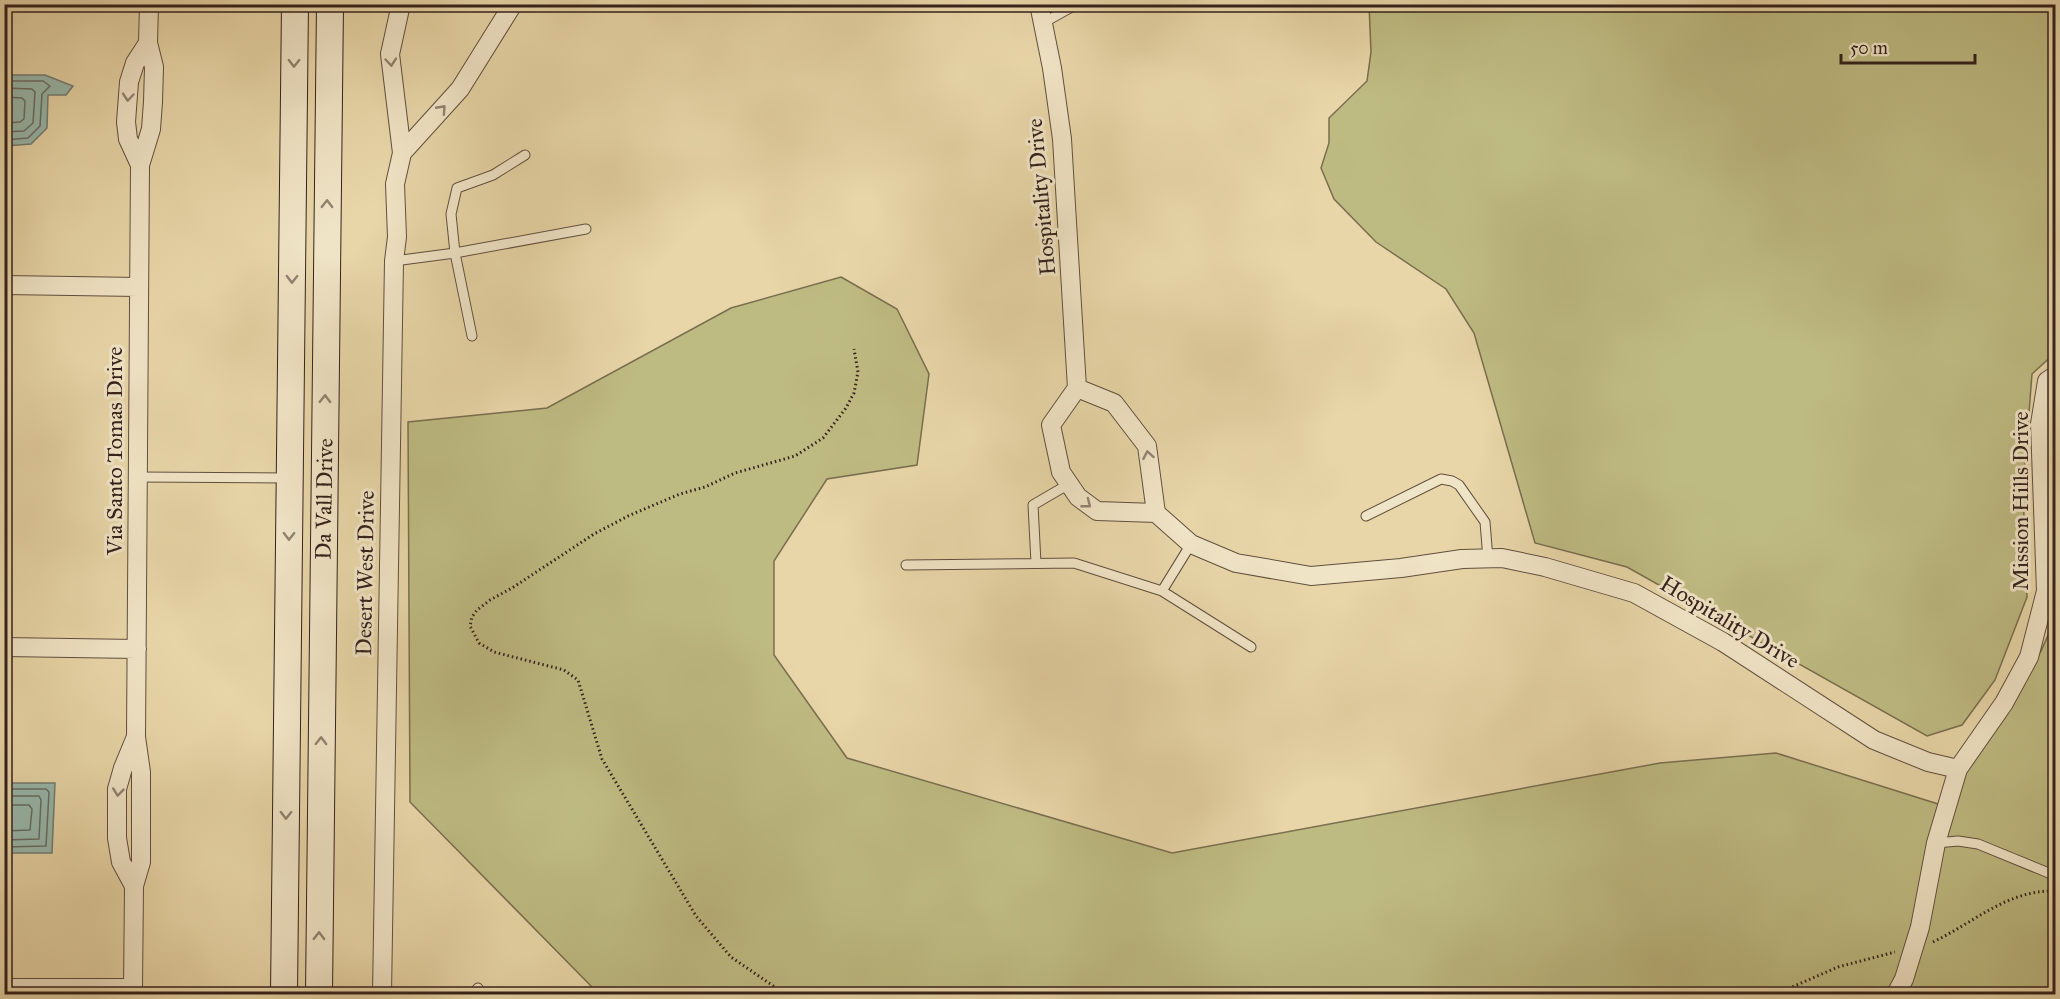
<svg xmlns="http://www.w3.org/2000/svg" width="2060" height="999" font-family="'IM FELL Great Primer',serif">
<style>
.green{fill:#bebb82;stroke:#796e4f;stroke-width:1.5}
.water{fill:#98b8ad;stroke:#707c73;stroke-width:1.5}
.lines{fill:none;stroke-linecap:round;stroke-linejoin:round}
.shore{stroke:#666d64;stroke-width:1.5}
.lane-casing{stroke:#614f3f;stroke-width:11}
.street-casing{stroke:#614f3f;stroke-width:20}
.secondary-casing{stroke:#34221c;stroke-width:28}
.path{stroke:#34221c;stroke-width:3;stroke-dasharray:1.5 3;stroke-linecap:butt}
.lane{stroke:#f0e4c6;stroke-width:9}
.street{stroke:#f0e4c6;stroke-width:18}
.secondary{stroke:#f0e4c6;stroke-width:26}
.oneway{stroke:#928371}
.labels{text-anchor:middle;dominant-baseline:central;stroke-width:6;stroke-linejoin:round;paint-order:stroke}
.street-label{font-size:22px;fill:#34221c;stroke:#f0e4c6}
</style>
<rect width="100%" height="100%" fill="#e8d6a8"/>
<filter id="stains"><feTurbulence type="fractalNoise" baseFrequency=".00333" numOctaves="4"/><feColorMatrix values="0 0 0 0 .2 0 0 0 0 .09 0 0 0 0 .02 0 0 0 .5 -.17"/></filter>
<radialGradient id="worn" r=".72"><stop offset=".6" stop-color="#630" stop-opacity="0"/><stop offset="1" stop-color="#630" stop-opacity=".3"/></radialGradient>
<!-- green -->
<path class="green" d="M1369,5h686l1,347 -24,22 -9,116 4,107 -32,83 -33,45 -35,11 -300,-169 -92,-24 -61,-210 -28,-44 -70,-47 -42,-43 -13,-31 8,-25v-25l38,-37 4,-29z
M841,277l56,32 32,65 -12,91 -90,14 -53,82v94l73,103 325,95 488,-90 116,-10 175,55c4,-13 7,-28 14,-40 27,-52 78,-98 90,-156v382h-1462l-1,-7 -182,-185 -2,-380 139,-14 184,-100z"/>
<!-- water -->
<path class="water" d="M5,75h40l28,11 -7,9h-18l-1,33 -16,16 -26,2z
M4,783h51l-3,70h-47z"/>
<g class="lines">
<!-- shore -->
<path class="shore" d="M4,81h39l7,5 -8,8 -2,32 -12,12 -24,2
M4,88l28,1 3,3 -2,31 -9,8 -20,1
M4,97l18,1 3,3 -1,18 -4,3 -16,1
M4,789h42l3,3 -3,54 -42,1
M4,796h35l2,4 -2,39 -35,1
M4,805h25l3,4 -2,21 -26,1"/>
<!-- lane casing -->
<g class="lane-casing">
<path id="lane" d="M1043,23l34,-19
M394,261l61,-8 131,-24
M472,336l-17,-83 -4,-39 6,-26 36,-13 32,-20
M138,477l149,1
M1366,516l75,-37 11,2 7,4 26,37 3,37
M1036,563l-3,-58 36,-21
M906,565l168,-2 88,28 89,56
M1162,591l29,-47
M1936,843l22,-2 20,3 78,32
M473,994l5,-6"/>
</g>
<!-- street casing -->
<g class="street-casing">
<path id="street" d="M1039,4l13,64 10,71 15,249
M402,153l58,-64 53,-85
M140,165l-12,-26 -2,-17 3,-40 6,-19 13,-20
M4,285l135,2
M1156,513l-59,-2 -19,-14 -17,-25 -10,-47 26,-37 37,15 33,43 9,67 35,31 45,19 75,13 90,-8 61,-9 40,-1 43,9 89,26 89,49 151,98 54,22 30,7
M4,647l133,2
M134,886l-13,-24 -4,-24v-49l6,-21 12,-29
M4,988h129l1,-102 7,-24v-90l-5,-35 4,-572 11,-36 2,-27 1,-35 -6,-24 1,-39
M382,994l12,-733 3,-24 -2,-53 7,-31 -12,-99 11,-50
M1896,994l8,-15 16,-52 16,-84 22,-74 46,-66 25,-46 17,-66 -6,-167 7,-43 9,-6"/>
</g>
<!-- secondary casing -->
<g class="secondary-casing">
<path id="secondary" d="M284,994l11,-990
M319,994l11,-990"/>
</g>
<!-- path -->
<path class="path" d="M1933,942c42,-20 74,-52 122,-51
M785,994l-54,-37 -35,-41 -94,-157 -24,-79 -14,-10 -70,-18 -15,-9 -9,-17 2,-9 5,-7 13,-10 22,-12 82,-54 34,-18 52,-22 25,-7 30,-14 60,-17 28,-18 23,-30 8,-15 4,-21 -4,-23
M1776,994l62,-27 57,-15"/>
<!-- lane -->
<use href="#lane" class="lane"/>
<!-- street -->
<use href="#street" class="street"/>
<!-- secondary -->
<use href="#secondary" class="secondary"/>
</g>
<!-- one-way arrows -->
<defs><path id="oneway-chevron" d="M-2-3.5L2.5 0L-2 3.5" fill="none" stroke-width="1.6" stroke-linecap="round" stroke-linejoin="round" transform="scale(1.5)"/></defs>
<g class="oneway">
<use href="#oneway-chevron" transform="translate(391 62) rotate(85)"/>
<use href="#oneway-chevron" transform="translate(294 63) rotate(91)"/>
<use href="#oneway-chevron" transform="translate(128 97) rotate(95)"/>
<use href="#oneway-chevron" transform="translate(442 109) rotate(-48)"/>
<use href="#oneway-chevron" transform="translate(327 204) rotate(-89)"/>
<use href="#oneway-chevron" transform="translate(292 279) rotate(91)"/>
<use href="#oneway-chevron" transform="translate(325 399) rotate(-89)"/>
<use href="#oneway-chevron" transform="translate(1148 455) rotate(-100)"/>
<use href="#oneway-chevron" transform="translate(1087 504) rotate(38)"/>
<use href="#oneway-chevron" transform="translate(289 536) rotate(91)"/>
<use href="#oneway-chevron" transform="translate(321 741) rotate(-89)"/>
<use href="#oneway-chevron" transform="translate(118 792) rotate(96)"/>
<use href="#oneway-chevron" transform="translate(286 815) rotate(91)"/>
<use href="#oneway-chevron" transform="translate(319 936) rotate(-89)"/>
</g>
<g class="labels">
<!-- street labels -->
<g class="street-label">
<text transform="translate(1041 197) rotate(-95)">Hospitality Drive</text>
<text transform="translate(114 451) rotate(-90)">Via Santo Tomas Drive</text>
<text transform="translate(324 499) rotate(-89)">Da Vall Drive</text>
<text transform="translate(2020 501) rotate(-90)">Mission Hills Drive</text>
<text transform="translate(365 573) rotate(-89)">Desert West Drive</text>
<text transform="translate(1730 622) rotate(31)">Hospitality Drive</text>
</g>
</g>
<!-- margin -->
<rect width="2060" height="999" fill="none" stroke="#e8d6a8" stroke-width="24"/>
<rect x="6" y="6" width="2048" height="987" fill="none" stroke="#34221c" stroke-width="3"/>
<rect x="12" y="12" width="2036" height="975" fill="none" stroke="#34221c" stroke-width="1.5"/>
<!-- scale -->
<path d="M1841 54v9h134v-9" fill="none" stroke="#34221c" stroke-width="3"/>
<text x="1850" y="54" font-size="18" fill="#34221c" stroke="#f0e4c6" stroke-width="4.5" paint-order="stroke">50 m</text>
<rect width="100%" height="100%" filter="url(#stains)"/>
<rect width="100%" height="100%" fill="url(#worn)"/>
</svg>
